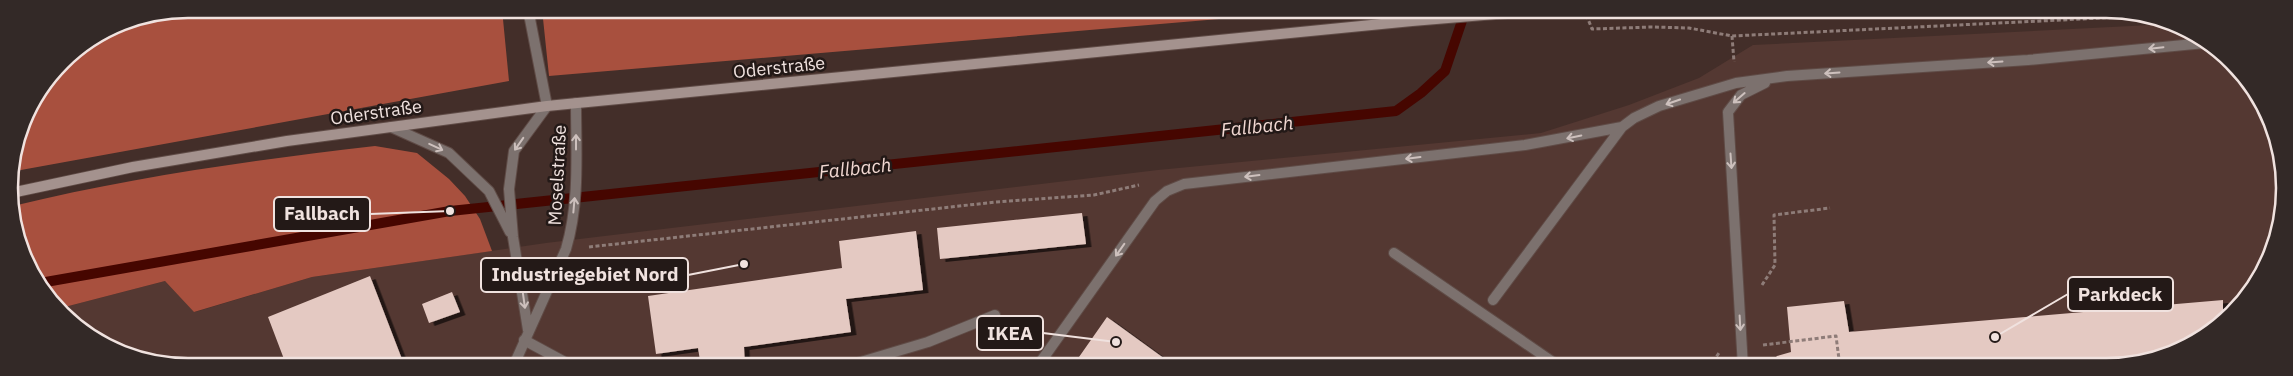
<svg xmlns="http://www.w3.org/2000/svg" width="2293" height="376" font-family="'IBM Plex Sans',sans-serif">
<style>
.built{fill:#543832}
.forest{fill:#a8503e}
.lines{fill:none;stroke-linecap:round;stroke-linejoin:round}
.stream{stroke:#460600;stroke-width:10}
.building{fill:#e4c9c2;filter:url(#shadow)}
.lane-casing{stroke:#5f4b46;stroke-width:12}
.street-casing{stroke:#5f4b46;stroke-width:12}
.secondary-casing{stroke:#5f4b46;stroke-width:12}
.path{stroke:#8e7c78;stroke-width:3;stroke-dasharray:4 2.5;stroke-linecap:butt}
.lane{stroke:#7c716e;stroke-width:10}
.street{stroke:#7c716e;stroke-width:10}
.secondary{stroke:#a4928e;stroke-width:10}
.oneway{stroke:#cdc0bd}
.labels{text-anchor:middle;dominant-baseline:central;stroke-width:5;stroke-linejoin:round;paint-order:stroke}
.street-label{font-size:18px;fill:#f0e2df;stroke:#231917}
.water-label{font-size:19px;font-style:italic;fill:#f2d9d3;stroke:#231917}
.rim{fill:none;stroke:#f0e2df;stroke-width:2.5}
.leader{fill:none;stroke:#f0e2df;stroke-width:2}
.callout-dot{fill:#f0e2df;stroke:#231917;stroke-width:2}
.callout{fill:#231917;stroke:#f0e2df;stroke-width:2}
.callout-label{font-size:19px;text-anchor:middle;font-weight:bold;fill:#f0e2df}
</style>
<defs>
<filter id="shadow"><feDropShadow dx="5.5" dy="3" stdDeviation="0" flood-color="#0009"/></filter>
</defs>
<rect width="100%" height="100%" fill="#432e29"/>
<!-- built -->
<path class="built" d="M2171,24l14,3 55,43 35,61 9,69 -18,67 -34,48 -48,34 -67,18h-1941l-68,-18 -51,-40 108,-28 30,31 117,-35 234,-34 612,-73 383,-37 88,-28 70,-27 54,-33z"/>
<!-- forest -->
<path class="forest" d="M188,9h314l7,72 -499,91 13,-53 38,-58 59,-39z
M542,9h796l-789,67z
M375,146l42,7 32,26 16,17 15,23 12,32 -180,26 -118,35 -29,-31 -108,28 -4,-3 -35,-61 -5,-39c119,-29 241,-46 362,-60z"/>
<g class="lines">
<!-- stream -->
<path class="stream" d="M40,283l410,-72 946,-100 25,-18 24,-22 21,-62"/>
</g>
<!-- building -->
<path class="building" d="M1082,213l4,31 -146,15 -3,-31z
M916,231l7,59 -77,9 5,33 -107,15 1,20h-44l-3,-19 -42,6 -8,-58 194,-28 -3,-27z
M370,276l35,91h-118l-19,-50z
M452,292l8,20 -31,11 -7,-19z
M2223,300v21l-39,28 -67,18h-350l10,-11 14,-4 -4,-45 57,-6 5,31z
M1107,317l69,50h-104z"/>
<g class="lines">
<!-- lane casing -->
<g class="lane-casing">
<path id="lane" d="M1394,253l166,114
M1493,300l129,-173 12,-9 25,-12 77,-23 51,-7 241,-16 177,-17
M524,340l50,27
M844,367l84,-25 67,-27
M1037,367l118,-166 12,-10 17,-7 341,-39 97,-18
M1743,367l-15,-255 13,-17 24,-12"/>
</g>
<!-- street casing -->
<g class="street-casing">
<path id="street" d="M528,9l19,97 -33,45 -5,38 4,48 15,93
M391,127l58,26 40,38 21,41
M513,367l53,-118c14,-47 10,-97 10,-146"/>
</g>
<!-- secondary casing -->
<g class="secondary-casing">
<path id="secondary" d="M11,193l122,-26 154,-26 260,-35 865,-85 143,-12"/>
</g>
<!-- path -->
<path class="path" d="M1584,9l8,20 60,-2 37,1 43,8 411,-20
M1732,36l2,26
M589,247l407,-45 98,-7 45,-10
M1762,285l13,-20 -1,-50 56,-7
M1763,345l73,-9 4,31
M1709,367l10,-14"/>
<!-- lane -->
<use href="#lane" class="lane"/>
<!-- street -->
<use href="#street" class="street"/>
<!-- secondary -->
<use href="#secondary" class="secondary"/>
</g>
<!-- one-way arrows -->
<defs><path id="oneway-shaft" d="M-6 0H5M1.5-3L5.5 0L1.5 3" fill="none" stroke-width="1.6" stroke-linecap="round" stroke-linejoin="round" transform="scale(1.25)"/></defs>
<g class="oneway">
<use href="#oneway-shaft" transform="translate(2156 48) rotate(174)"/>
<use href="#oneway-shaft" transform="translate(1995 62) rotate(176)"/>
<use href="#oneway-shaft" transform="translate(1832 73) rotate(176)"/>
<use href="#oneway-shaft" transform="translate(1739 98) rotate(139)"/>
<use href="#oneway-shaft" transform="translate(1673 102) rotate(161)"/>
<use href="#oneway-shaft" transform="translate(1574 137) rotate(168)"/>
<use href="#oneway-shaft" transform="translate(576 142) rotate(-90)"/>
<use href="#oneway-shaft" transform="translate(519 144) rotate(125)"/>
<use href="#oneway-shaft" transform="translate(436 147) rotate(25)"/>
<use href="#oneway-shaft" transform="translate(1413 158) rotate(173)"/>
<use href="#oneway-shaft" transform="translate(1731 161) rotate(86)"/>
<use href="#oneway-shaft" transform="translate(1252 176) rotate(173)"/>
<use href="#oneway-shaft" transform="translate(574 205) rotate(-85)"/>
<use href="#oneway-shaft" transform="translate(1120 250) rotate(125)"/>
<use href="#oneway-shaft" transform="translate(524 301) rotate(82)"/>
<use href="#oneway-shaft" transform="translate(1740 323) rotate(87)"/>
</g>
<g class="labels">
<!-- street labels -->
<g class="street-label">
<text transform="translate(779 67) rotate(-6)">Oderstraße</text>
<text transform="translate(376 112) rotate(-8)">Oderstraße</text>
<text transform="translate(557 175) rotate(-87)">Moselstraße</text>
</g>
<!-- water labels -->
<g class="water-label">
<text transform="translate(1257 126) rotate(-6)">Fallbach</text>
<text transform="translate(855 168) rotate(-6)">Fallbach</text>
</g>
</g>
<!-- crop -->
<path d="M0 0H2293V376H0ZM188 18H2106A170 170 0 0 1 2276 188V188A170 170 0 0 1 2106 358H188A170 170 0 0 1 18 188V188A170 170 0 0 1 188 18Z" fill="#332927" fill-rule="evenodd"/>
<path class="rim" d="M188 18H2106A170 170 0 0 1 2276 188V188A170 170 0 0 1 2106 358H188A170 170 0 0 1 18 188V188A170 170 0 0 1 188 18Z"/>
<!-- callouts -->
<path class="leader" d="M450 211L370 214M744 264L688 275M1995 337L2068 294M1116 342L1043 333"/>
<g class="callout-dot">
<circle cx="450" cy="211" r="5"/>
<circle cx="744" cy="264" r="5"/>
<circle cx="1995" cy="337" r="5"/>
<circle cx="1116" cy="342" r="5"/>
</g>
<g class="callout">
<rect x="274" y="197" width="96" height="34" rx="5"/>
<rect x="481" y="258" width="207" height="34" rx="5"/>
<rect x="2068" y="277" width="105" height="34" rx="5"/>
<rect x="977" y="316" width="66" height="34" rx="5"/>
</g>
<g class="callout-label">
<text x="322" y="220">Fallbach</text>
<text x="585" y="281">Industriegebiet Nord</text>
<text x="2120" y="301">Parkdeck</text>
<text x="1010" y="340">IKEA</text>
</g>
</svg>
